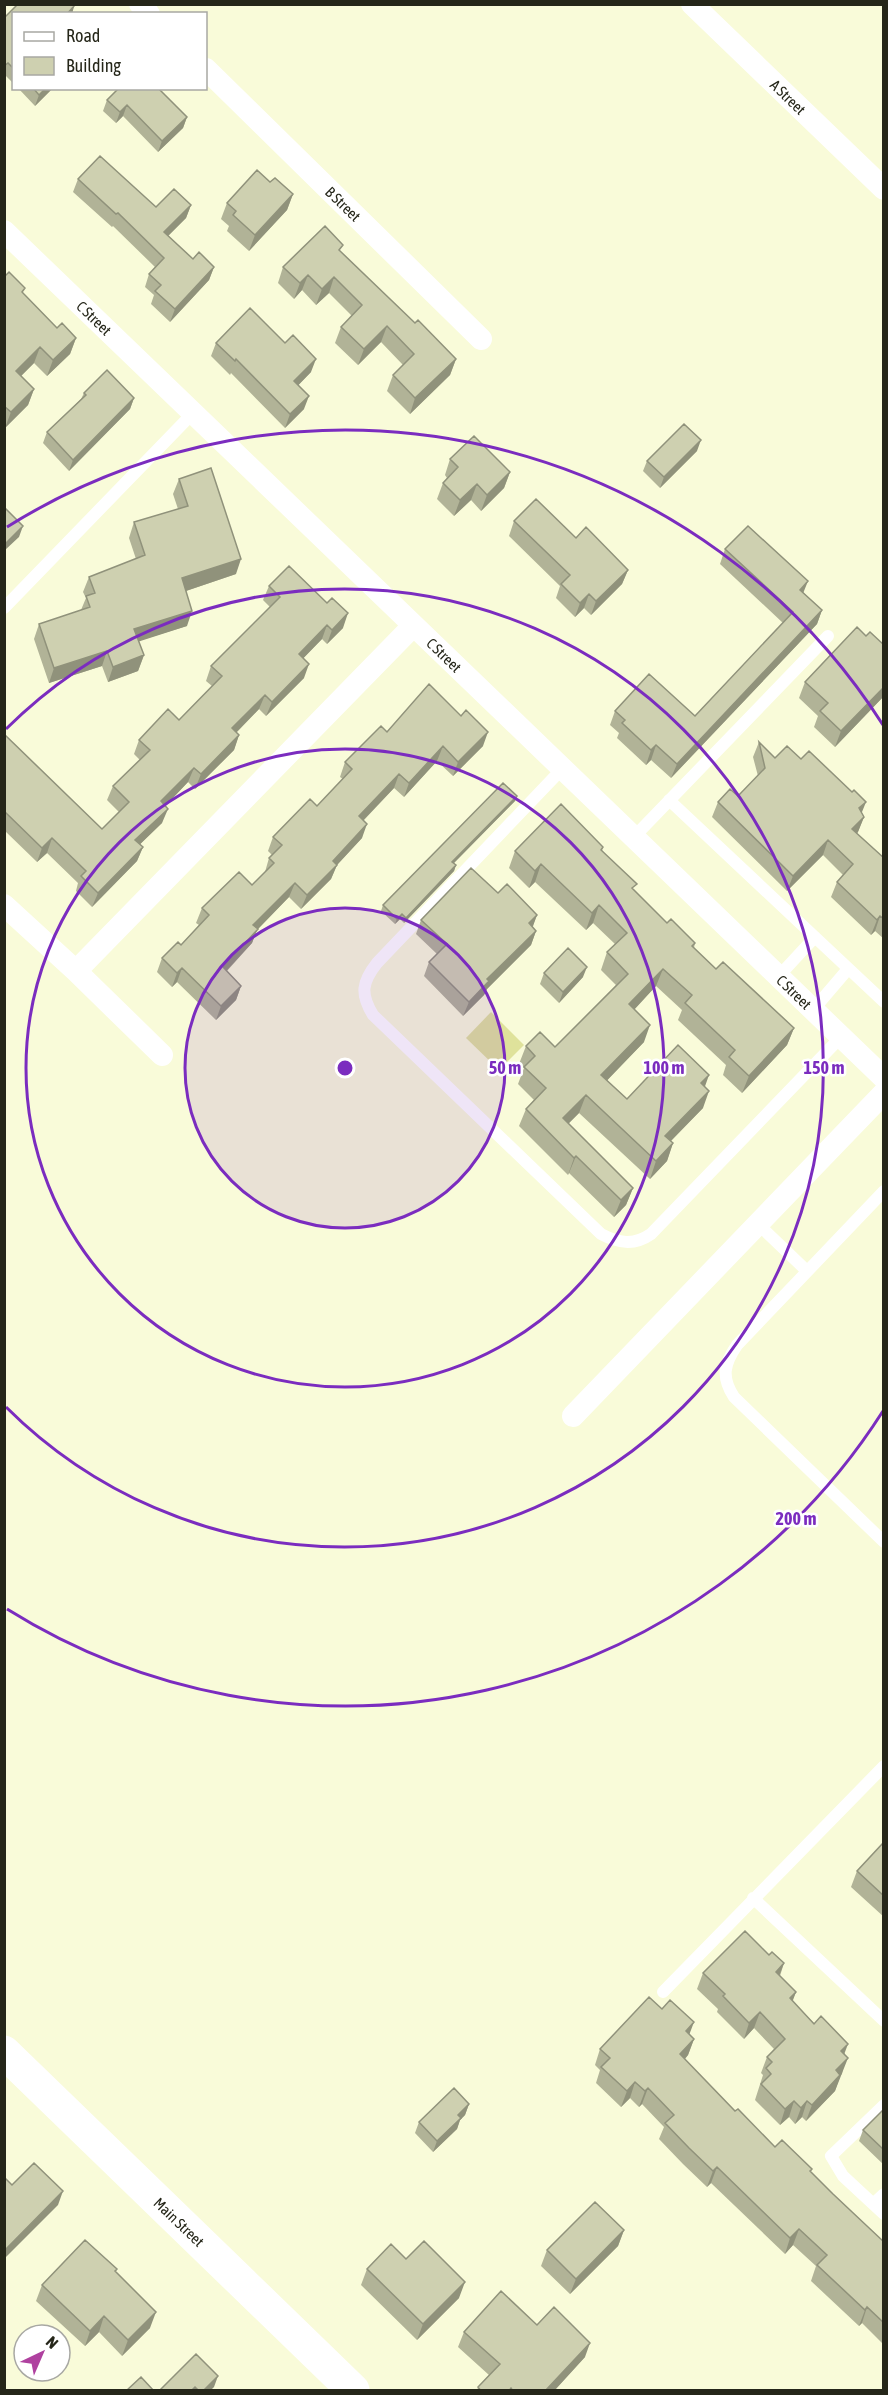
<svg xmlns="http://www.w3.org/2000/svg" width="888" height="2395" font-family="'Asap Condensed',sans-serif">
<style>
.garden{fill:#dfe29b}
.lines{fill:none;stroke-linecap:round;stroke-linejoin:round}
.lane{stroke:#fff;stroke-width:12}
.street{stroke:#fff;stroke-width:22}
.primary{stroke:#fff;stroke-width:33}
.wall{fill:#b1b397}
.shaded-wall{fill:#90927b}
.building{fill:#ced0b0;stroke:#90927b;stroke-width:1.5}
.ring{fill:none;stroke:#7b2cbf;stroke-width:3}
.labels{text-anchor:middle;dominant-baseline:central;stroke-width:5;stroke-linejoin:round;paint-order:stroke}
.street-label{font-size:15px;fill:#252619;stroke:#fff}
.centre{fill:#7b2cbf;stroke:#fff;stroke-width:3}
.ring-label{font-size:18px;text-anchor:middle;font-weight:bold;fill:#7b2cbf;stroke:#fff;stroke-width:5;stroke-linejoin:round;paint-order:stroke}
</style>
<rect width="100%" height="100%" fill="#f9fbd9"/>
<!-- garden -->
<path class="garden" d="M491,1012l33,33 -25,25 -33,-32z"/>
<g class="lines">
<!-- lane -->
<path class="lane" d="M4,608l189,-195
M562,769l-185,194c-15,19 -17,31 -4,52l228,219c17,9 33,12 50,0l190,-197
M669,800l215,202
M633,838l195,-202
M778,977l37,-40
M813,1010l35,-41
M884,1191l-147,154c-13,19 -16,32 -3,52l150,145
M758,1224l49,47
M753,1898l131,123
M663,1992l221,-226
M884,2105l-53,51 12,20 41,38
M873,2204l11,-10"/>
<!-- street -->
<path class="street" d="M140,4l9,10
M692,4l192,185
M206,69l275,270
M4,231l880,847
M4,905l72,66 86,84
M76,971l337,-345
M573,1416l311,-323"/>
<!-- primary -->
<path class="primary" d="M4,2052l349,338"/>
</g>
<!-- wall -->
<path class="wall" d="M18,4h54l2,2 -2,8h-58v70l-10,-10v-56z
M18,88h35l-18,18z
M162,92l25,25 -4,11 -25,24 -35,-36 -7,7 -13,-12 4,-11z
M78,179l78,28 35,-2 -5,13 -18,18 25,23 21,8 -5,13 -39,42 -19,-18 3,-9 -9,-8 4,-13 6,-7 -42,-41 -1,1 -39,-35z
M270,182l23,12 -6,16 -38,41 -22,-20 2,-5 -8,-7 6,-16z
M341,252l74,71 41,36 -6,16 -40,39 -23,-23 6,-16 10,-10 -22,-23 -23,23 -23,-22 6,-16 11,-11 -23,-23 -13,12 -14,-15 -8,9 -16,-16 5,-16z
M4,277l19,16 34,35 19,10 -6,16 -23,22 -13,-13 -13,13 13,13 -6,16 -23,23 -1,-1z
M216,343l95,29 -13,13 6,24 -19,19 -54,-55 -1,2 -19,-19z
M84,393l50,5 -4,11 -61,62 -26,-28 4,-11 34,-33z
M697,451l-37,37 -17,-17 4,-10z
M450,459l60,13 -6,16 -23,23 -10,-11 -17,16 -17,-17 6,-16 4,-5 -2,-3z
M179,479l57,95 -50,17 1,35 -49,15 6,14 -6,16 -30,11 -6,-16 -53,17 -15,-44 5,-15 42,-14 5,-12 -3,-6 6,-15 47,-18 -7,-21 5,-16 44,-13 -5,-15z
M514,521l62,17 52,32 -6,14 -31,31 -7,-7 -9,9 -19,-19 4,-12 -51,-50z
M725,549l79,44 18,17 -5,14 -146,154 -20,-18 -5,5 -29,-27 2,-5 -9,-8 5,-14 80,5 88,-93 -63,-59z
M269,586l74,42 -16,16 -5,-5 -19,19 1,20 -38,38 -7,-7 -23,24 3,2 -5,15 -39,39 -7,-7 -23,24 -3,17 -22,21 3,3 -6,14 -45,46 -16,-16 2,-8 -31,-30 -10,9 -33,-32v-96l98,95 17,-17 -12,-12 6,-14 27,-26 -6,-6 5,-14 40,-20 33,-34 -6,-5 5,-15 59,-59 -7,-7z
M866,636l18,9v51l-49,51 -21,-20 4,-11 -19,-18 6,-16z
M387,732l96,14 -30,30 -16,-15 -33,36 -10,-9 -30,32 -2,18 -25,27 -6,14 -30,30 -12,-12 -32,33 -5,13 -25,28 14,15 -5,14 -20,20 -39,-38 -5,5 -15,-15 5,-14 19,-13 18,-20 -3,-2 6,-15 50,-23 13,-13 4,-14 3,-3 -4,-4 5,-14 44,-31 26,-27 -3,-2 5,-15z
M759,742l16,16 26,1 61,54 2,4 -7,17 27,24v81l-9,-8 -4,4 -40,-38 6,-15 6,-7 -20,-20 -36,36 -75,-74 6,-15 20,-6 20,-20 -5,-19z
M517,796l-2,5 -61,62 2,2 -2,6 -50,52 -4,-4 -5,5 -14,-13 2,-6z
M603,847l-1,3 32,40 33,33 28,20 -1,5 22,21 78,59 -7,17 -45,48 -19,-18 3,-10 -48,-45 4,-10 -26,-24 -22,23 10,33 -37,38 20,19 77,-12 -1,21 -32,33 2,2 -6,18 -17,18 -71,-66 -11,11 65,64 -7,17 -12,12 -45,-44 -1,2 -49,-49 7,-17 8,-9 -16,-16 6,-16 -5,-4 7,-18 29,1 61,-62 -15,-15 6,-18 8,-8 -22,-21 -7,7 -51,-48 -6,6 -20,-20 6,-17z
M498,893l39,22 -5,12 4,4 -5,14 -44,44 -3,6 -21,21 -39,-40 5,-14 8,-8 -21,-20 5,-14z
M544,973l39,4 -24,26 -19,-19z
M884,1842v75l-33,-30 6,-16z
M769,1955l15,8 -4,13 16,16 -4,9 53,53 -3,20 -2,2 -5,15 -29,30 -4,-4 -7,7 -6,-7 -9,8 -25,-25 8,-25 -2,-2 6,-16 7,-8 -20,-21 -10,11 -27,-27 1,-3 -21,-20 6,-16z
M689,2034l5,5 -6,16 -3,4 50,52 40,36 37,22 -1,3 22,22 51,48v103l-22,-22 -3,3 -48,-45 5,-15 -23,-21 -8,9 -74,-71 -4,4 -24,-23 -24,-25 5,-12 -22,-23 -3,3 -9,-9 -9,9 -25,-24 4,-13 -5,-5 5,-16z
M469,2104l-4,11 -5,5 -3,9 -24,23 -18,-19 4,-11z
M884,2109v56l-25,-24 4,-11z
M624,2230l-6,16 -48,48 -29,-28 6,-16z
M406,2259l53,39 -42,42 -56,-55 6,-16z
M117,2269l-1,3 34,56 -28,28 -23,-24 -14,14 -49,-45 6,-16z
M537,2325l48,32 -31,34h-77l1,-4 11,-12 -31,-28 6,-15z"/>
<!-- shaded-wall -->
<path class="shaded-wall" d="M74,6l-2,8h-5z
M46,88h7l-18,18 4,-11z
M127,105l-4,11 -7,7 4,-11z
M187,117l-4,11 -25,24 4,-11z
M293,194l-6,16 -38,41 6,-16z
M191,205l-5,13 -27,27 5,-13z
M214,267l-5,13 -39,42 5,-13z
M308,275l-6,15 -8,9 6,-16z
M334,277l-5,16 -13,12 6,-16z
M387,326l-6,16 -23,23 6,-16z
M76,338l-6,16 -23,22 6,-16z
M40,347l-6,16 -24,24 6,-16z
M316,359l-5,13 -22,23 5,-14z
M456,359l-6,16 -40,39 5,-16z
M34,389l-6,16 -23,23 6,-16z
M309,396l-5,13 -19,19 5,-14z
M134,398l-4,11 -61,62 4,-11z
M701,440l-4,11 -37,37 4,-11z
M510,472l-6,16 -23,23 6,-16z
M477,484l-6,16 -17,16 6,-16z
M23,526l-4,11 -15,14v-4l2,-4z
M241,559l-5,15 -59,20 5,-16z
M628,570l-6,14 -31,31 5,-14z
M808,581l-6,15 -2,-6z
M589,594l-5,14 -9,9 5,-14z
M822,610l-5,14 -146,154 6,-14z
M192,611l-5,15 -59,19 6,-16z
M348,613l-5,15 -16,16 5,-14z
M327,625l-5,14 -28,29 5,-14z
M107,651l-5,15 -53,17 5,-15z
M144,655l-6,16 -30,11 5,-15z
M309,664l-5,14 -38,38 6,-14z
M884,687v9l-49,51 6,-16z
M265,695l-6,14 -32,33 5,-14z
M488,732l-5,14 -30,30 5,-14z
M239,735l-5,15 -39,39 6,-15z
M656,745l-5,15 -5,5 5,-15z
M443,746l-6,15 -33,36 5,-14z
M194,768l-6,14 -32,34 5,-15z
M399,774l-5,14 -40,42 5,-14z
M517,796l-2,5 -65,66 2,-5z
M866,802l-6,15 -1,-9z
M168,809l-6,14 -32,31 5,-14z
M864,817l-6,15 -11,12 5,-15z
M367,824l-5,14 -25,27 -6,14 -30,30 6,-14 26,-34z
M52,838l-5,15 -10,9 5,-14z
M828,840l-5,15 -36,36 6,-15z
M143,847l-6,14 -45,46 6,-14z
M541,864l-6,18 -6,6 6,-17z
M456,865l-2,6 -50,52 2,-5z
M295,883l-6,14 -32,33 -5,13 -35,38 6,-14 30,-42z
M599,905l-6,18 -7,7 6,-17z
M402,914l-2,5 -5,5 2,-5z
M537,915l-5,14 -3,-6z
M880,916l-5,15 -4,4 6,-15z
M536,931l-5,14 -44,44 -3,6 -21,21 6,-14 18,-23z
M587,967l-4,10 -24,26 4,-11z
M182,968l-5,14 -5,5 5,-14z
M663,969l-7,17 -33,36 6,-18z
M241,986l-5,14 -20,20 5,-14z
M650,1025l-6,17 -49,51 6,-18z
M794,1028l-7,17 -45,48 7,-17z
M709,1075l-6,17 -2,-9z
M709,1091l-6,17 -44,45 6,-17z
M586,1095l-7,18 -23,23 7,-18z
M673,1143l-6,18 -17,18 6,-18z
M576,1156l-7,17 -1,2 6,-17z
M633,1188l-7,17 -12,12 7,-17z
M784,1963l-6,16 -2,-7z
M796,1992l-6,16v-10z
M760,2012l-6,16 -10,11 5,-16z
M694,2022l-6,16 -2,-7z
M694,2039l-6,16 -13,15 5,-16z
M848,2044l-6,16 -1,-9z
M848,2058l-13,33 -29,30 6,-16 24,-35z
M635,2082l-5,16 -9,9 6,-16z
M648,2088l-6,16 -3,3 6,-16z
M794,2101l-5,16 -9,8 5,-16z
M807,2101l-5,16 -7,7 6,-16z
M469,2104l-4,11 -5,5 -3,9 -24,23 4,-11 21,-26z
M717,2167l-6,16 -4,4 6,-16z
M63,2191l-5,14 -54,54v-8z
M799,2229l-6,16 -8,9 5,-16z
M624,2230l-6,16 -48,48 6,-15z
M465,2282l-6,16 -42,42 6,-16z
M867,2307l-5,16 -3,3 6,-16z
M156,2312l-6,16 -28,28 6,-16z
M104,2316l-5,16 -14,14 5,-15z
M590,2343l-5,14 -31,34h-9z
M218,2376l-4,11 -4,4h-7z"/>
<!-- building -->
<path class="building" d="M18,4h54l2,2 -7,8h-53v55l-6,-6 -4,3v-48z
M33,88h13l-7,7z
M119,88h43l-2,2 27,27 -25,24 -35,-36 -7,7 -13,-12z
M100,156l56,51 18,-18 17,16 -27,27 29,27 6,-7 15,15 -39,42 -20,-18 6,-6 -12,-11 15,-16 -46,-45 -2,1 -38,-35z
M257,170l13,12 5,-4 18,16 -38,41 -22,-20 3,-4 -9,-8z
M325,226l18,19 -4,5 76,73 3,-3 38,39 -41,39 -22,-23 21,-21 -27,-28 -23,23 -23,-22 21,-22 -28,-28 -12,12 -14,-14 -8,8 -17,-16z
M9,272l16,16 -3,4 35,36 5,-5 14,15 -23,22 -13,-13 -24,24 18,18 -23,23 -7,-6v-129z
M250,308l35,35 8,-8 23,24 -22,22 15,15 -19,18 -54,-55 -1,2 -19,-18z
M107,370l27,28 -61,62 -26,-28 39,-37 -2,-2z
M684,424l17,16 -37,37 -17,-16z
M474,436l36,36 -23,23 -10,-11 -17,16 -17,-17 15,-16 -8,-8z
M211,468l30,91 -59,19 10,33 -58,18 10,26 -31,12 -6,-16 -53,17 -15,-44 51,-17 -4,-11 9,-3 -6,-16 56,-22 -11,-33 54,-16 -9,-27z
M536,499l40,39 10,-11 42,43 -32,31 -7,-7 -9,9 -19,-19 9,-9 -56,-54z
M4,507l19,19 -17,17 -2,-2z
M748,526l60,55 -8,9 22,20 -145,154 -21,-19 -5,5 -29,-27 3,-3 -10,-9 34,-37 46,42 98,-104 -68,-63z
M289,566l38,37 5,-5 16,15 -16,17 -5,-5 -28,29 10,10 -37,38 -7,-7 -33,33 7,7 -38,39 -7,-6 -33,33 7,8 -33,31 8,7 -45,46 -17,-17 5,-5 -34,-33 -10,10 -38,-37v-77l98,95 27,-27 -16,-16 37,-36 -11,-10 29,-31 11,11 43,-44 -11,-10 69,-69 -11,-11z
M857,627l9,9 4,-4 14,13v42l-43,44 -21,-20 8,-8 -23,-21z
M429,684l32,32 5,-6 22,22 -30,30 -15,-16 -34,37 -10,-9 -40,42 8,8 -34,37 4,4 -30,30 -12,-12 -42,42 5,4 -35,38 18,19 -20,20 -39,-38 -5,5 -15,-15 16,-16 3,3 28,-30 -7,-7 37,-36 13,13 22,-22 -5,-5 13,-13 -9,-8 37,-38 7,7 35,-37 -7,-7 36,-36 6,6z
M759,742l16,16 12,-12 14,13 8,-8 43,41 2,-2 12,12 -7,6 5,9 -12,12 32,29v61l-4,-3 -3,4 -40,-38 16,-18 -25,-24 -35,36 -75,-74 12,-13 8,7 27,-28z
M503,783l14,13 -65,66 4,3 -50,53 -4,-4 -5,5 -14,-14z
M561,804l42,43 -2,3 36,34 -5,4 35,35 4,-4 24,24 -3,3 24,23 7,-7 71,66 -45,48 -20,-19 6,-7 -50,-47 7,-8 -29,-26 -34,35 21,21 -49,50 26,24 51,-54 31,30 -8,8 8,8 -44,45 8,7 -17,18 -70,-66 -23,23 70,70 -12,12 -45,-44 -2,2 -48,-49 20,-21 -22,-21 11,-11 -9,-10 14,-14 15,15 73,-73 -21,-22 20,-19 -28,-28 -7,8 -51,-49 -6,7 -20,-20z
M471,868l27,25 9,-9 30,31 -8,8 7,8 -49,48 2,2 -20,21 -40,-40 18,-18 -26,-24z
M568,948l19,19 -24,25 -19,-19z
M884,1842v54l-27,-25z
M745,1931l24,24 3,-3 12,11 -8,9 20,20 -6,6 24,26 7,-8 27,28 -7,7 7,7 -12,12 4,5 -28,30 -5,-4 -6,7 -7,-7 -9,8 -24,-25 10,-10 -5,-6 6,-6 -5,-5 18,-18 -25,-27 -11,11 -26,-27 2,-2 -22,-21z
M649,1997l13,12 8,-9 24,22 -8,9 8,8 -14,15 55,57 3,-2 37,38 7,-7 30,29 -2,2 23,23 51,48v81l-17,-16 -2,3 -48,-45 10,-10 -28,-26 -9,9 -73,-71 -4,4 -24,-23 -24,-25 9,-8 -26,-27 -3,3 -10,-9 -8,9 -26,-24 9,-9 -10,-9z
M454,2088l15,16 -11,11 3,3 -24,23 -18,-19z
M884,2109v41l-21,-20z
M34,2163l29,28 -59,60v-74l8,8z
M595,2202l29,28 -48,49 -29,-29z
M85,2240l32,29 -2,2 41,41 -28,28 -24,-24 -14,15 -48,-46z
M424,2241l41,41 -42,42 -56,-55 24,-25 15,15z
M501,2291l36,34 17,-18 36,36 -45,48h-32l-2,-3 -2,3h-28l-3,-4 22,-23 -36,-32z
M196,2354l22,22 -15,15h-4l-4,-4 -4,4h-32z
M141,2377l13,14h-28z"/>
<!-- distance rings -->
<circle cx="345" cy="1068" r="160" fill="#7b2cbf" fill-opacity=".12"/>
<g class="ring">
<circle cx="345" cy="1068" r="160"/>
<circle cx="345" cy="1068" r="319"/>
<path d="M6 729A479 479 0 1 1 6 1407"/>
<path d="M883 1411A638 638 0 0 1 7 1609M7 527A638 638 0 0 1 883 725"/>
</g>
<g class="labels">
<!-- street labels -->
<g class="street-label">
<text transform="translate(788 97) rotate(44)">A Street</text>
<text transform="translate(343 204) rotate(44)">B Street</text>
<text transform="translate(94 318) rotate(44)">C Street</text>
<text transform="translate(444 655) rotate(44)">C Street</text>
<text transform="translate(794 992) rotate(44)">C Street</text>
<text transform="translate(179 2222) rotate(44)">Main Street</text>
</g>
</g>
<circle cx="345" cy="1068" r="9" class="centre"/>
<g class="ring-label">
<text x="505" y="1074">50 m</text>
<text x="664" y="1074">100 m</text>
<text x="824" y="1074">150 m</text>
<text x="796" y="1525">200 m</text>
</g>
<!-- border -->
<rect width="888" height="2395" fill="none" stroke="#252619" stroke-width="12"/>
<!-- legend -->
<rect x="12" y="12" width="195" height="78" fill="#ffffff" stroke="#a8a8a3" stroke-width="1.5"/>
<rect x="24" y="32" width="30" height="9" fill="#ffffff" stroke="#a8a8a3" stroke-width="1.5"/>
<text x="66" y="42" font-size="18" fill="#252619">Road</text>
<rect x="24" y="57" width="30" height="18" fill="#ced0b0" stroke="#a8a8a3" stroke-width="1.5"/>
<text x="66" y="72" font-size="18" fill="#252619">Building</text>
<!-- north arrow -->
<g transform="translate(42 2353) rotate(44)"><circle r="28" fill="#ffffff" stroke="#a8a8a3" stroke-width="1.5"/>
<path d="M0-4.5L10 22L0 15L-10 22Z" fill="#af419f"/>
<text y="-9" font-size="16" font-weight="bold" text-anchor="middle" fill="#252619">N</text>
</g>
</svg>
